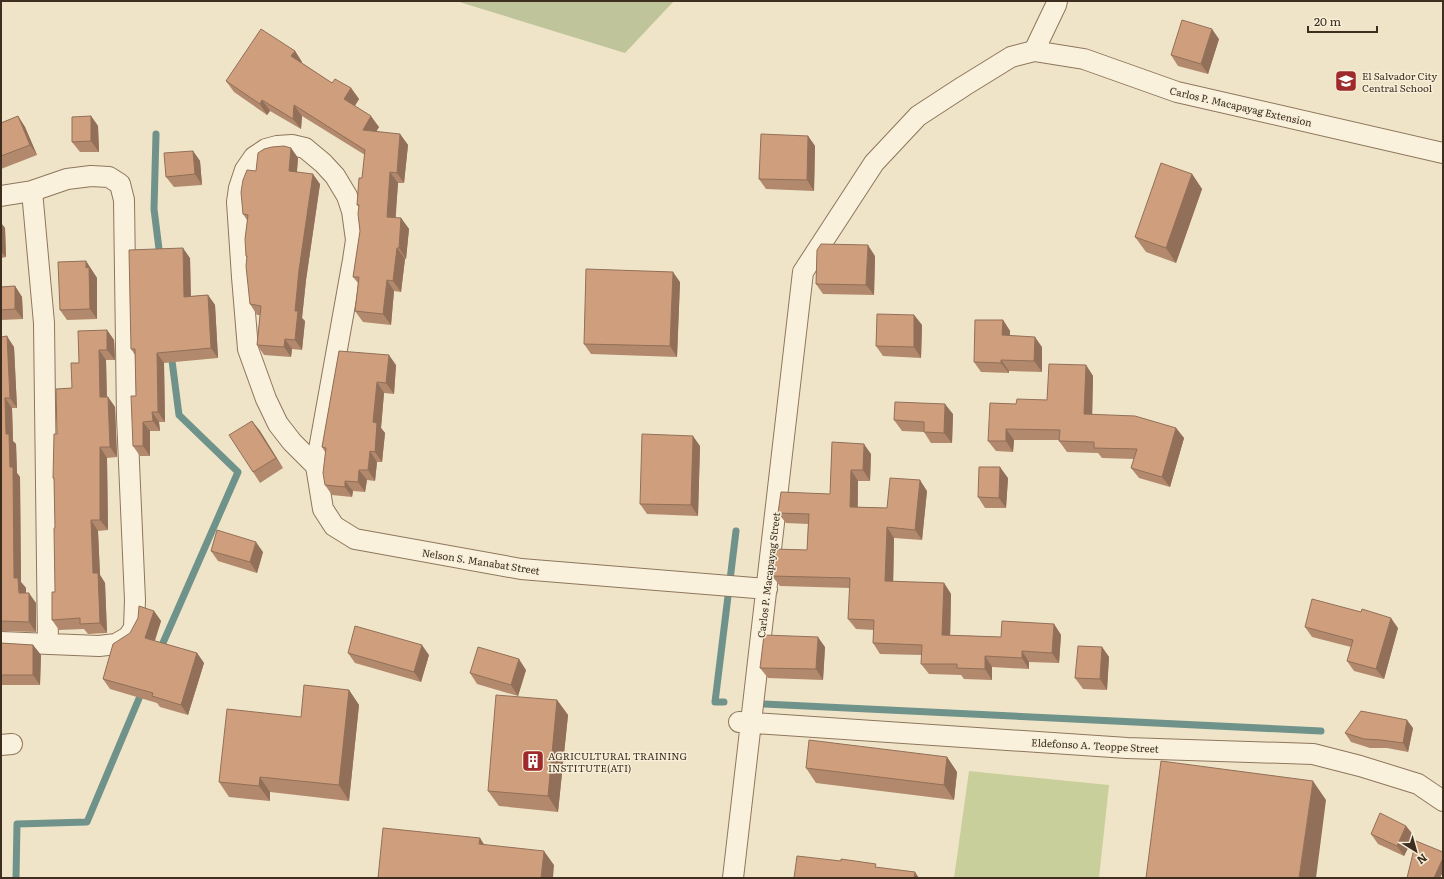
<svg xmlns="http://www.w3.org/2000/svg" width="1444" height="879" font-family="Literata,serif">
<style>
.green{fill:#c9cf9b}
.cemetery{fill:#bfc49a}
.lines{fill:none;stroke-linecap:round;stroke-linejoin:round}
.stream{stroke:#6f938a;stroke-width:7}
.minor-casing{stroke:#8d765c;stroke-width:22}
.minor{stroke:#faf1dc;stroke-width:20}
.wall{fill:#b2896c}
.shaded-wall{fill:#916f58}
.building{fill:#cf9f7d;stroke:#916f58}
.labels{text-anchor:middle;dominant-baseline:central;stroke-width:3;stroke-linejoin:round;paint-order:stroke}
.poi-label{font-size:10px;fill:#3d2e20;stroke:#f7eed8;text-anchor:start}
.street-label{font-size:10px;fill:#3d2e20;stroke:#f7eed8}
</style>
<rect width="100%" height="100%" fill="#f0e4c8"/>
<!-- green -->
<path class="green" d="M969,771l140,14 -10,93h-145z"/>
<!-- cemetery -->
<path class="cemetery" d="M456,1h218l-49,52z"/>
<g class="lines">
<!-- stream -->
<path class="stream" d="M156,134l-2,75 6,48
M159,652l79,-180 -59,-57 -8,-62
M724,702h-9l21,-171
M764,704l557,27
M16,878l1,-54 70,-2 56,-133"/>
<!-- minor casing -->
<g class="minor-casing">
<path id="minor" d="M1034,51l22,-46 1,-4
M32,191l12,132 4,321
M1,196l31,-5 35,-12 24,-3 18,1 11,7 4,16 3,217 8,183 -1,28 -6,9 -12,7 -17,2 -98,-4
M316,466l-24,-24 -14,-18 -12,-25 -18,-50 -6,-72 -5,-75 2,-14 6,-18 9,-13 12,-8 11,-3 15,-1 13,3 18,15 12,13 12,20 5,15 4,29 -3,20 -37,206 7,43 11,17 21,13 166,30 246,20
M739,722l388,26 186,6 47,12 58,18 25,17
M1,745l11,-1
M733,878l70,-606 71,-109 44,-47 46,-30 47,-29 23,-6 50,8 93,33 266,61"/>
</g>
<!-- minor -->
<use href="#minor" class="minor"/>
</g>
<!-- wall -->
<path class="wall" d="M1219,39l-11,35 -30,-8 -7,-11z
M295,51l7,11v1l30,20 19,5 8,11 -4,7 24,21 -3,5 24,2 8,11 -4,38h-6l-3,35h6l8,11 -3,30h-1l-4,33 -7,-1 -3,34 -28,-3 -8,-11 3,-28 -5,-6 7,-46 -1,-24 -2,-2 5,-27 3,-23 -63,-39 -1,13 -31,-18 -3,4 -33,-23 -8,-11z
M18,116l7,11 12,28 -36,14v-46z
M91,116l7,10 1,26h-19l-8,-10z
M808,136l7,10 -1,45 -48,-2 -7,-10z
M291,148l7,10 -1,14 23,12 -14,96 -4,38 3,3 -3,29 -10,-1 -1,8 -27,-2 -7,-10 3,-30h-3l-7,-11 -3,-46 -1,-2 1,-36 -4,-6 13,-43z
M193,151l7,10 2,24 -28,2 -8,-10z
M1192,174l10,15 -26,74 -30,-11 -11,-15z
M1,223l4,5 1,29 -5,1z
M875,256l-1,39 -51,-1 -7,-10z
M190,258l1,38 17,-1 7,10 3,53 -54,5 1,59h-6l1,9h-10v25h-10l-7,-10 3,-50 -1,-41 -4,-6z
M86,261l11,17v41l-30,1 -7,-10z
M680,282l-3,75 -86,-3 -7,-10z
M15,286l7,11 1,22 -22,1v-33z
M914,315l8,10 -1,33 -38,-2 -7,-10z
M1003,320l7,11v5l32,11v25l-33,-1v2l-28,-1 -7,-10z
M107,330l7,10 1,20h-9l1,37h1l7,10 2,50 -10,1 1,72 -10,1 2,44 5,8 2,50 -19,1 -4,-5 -25,1 -7,-10 3,-28v-64l-1,-48 -1,-2 4,-44 15,-46 7,-25z
M1,337l13,10 3,61h-5l1,33 3,3 1,29 3,4 1,105 5,6v5l10,10v29l-35,-1z
M339,351l57,14 -2,29 -10,-1 -3,35 4,5 -3,29h-5l-2,19 -8,-1 -2,12 -12,-1 -1,6 -20,-2 -7,-10v-33l-3,-5z
M1086,365l7,11 -1,38 84,14 8,10 -14,49 -31,-9 -8,-10 3,-9 -32,-1 -4,-5 -31,-1 -8,-11v-1h-45l-1,12 -17,-1 -8,-10 59,-41z
M953,414l-1,29h-21l-7,-11 -22,-1 -8,-11z
M252,421l8,10 23,37 -23,15 -7,-11z
M832,442l39,12 -1,27h-12v26l29,1 40,-17 -5,49 -28,-2 -1,44 51,1 7,11 -1,41 51,2 53,-13 7,11 -2,28 -30,-1v7l-37,-2v13l-28,-1 -3,-4 -32,-1 -8,-10 1,-9 -42,-1 -7,-11 1,-13 -18,-1 -8,-10 2,-31 -70,-2 -8,-10 35,-26 1,-26 -22,-1 -8,-10 52,-19z
M700,446l-2,70 -51,-2 -7,-10z
M1008,478l-2,30h-21l-7,-11z
M211,551l52,1 -6,21 -39,-12z
M154,611l7,10 -6,20 42,12 7,10 -16,52 -28,-8 -3,-4 -47,-14 -7,-10 27,-46z
M1305,627l93,1 -14,51 -30,-8 -7,-10 4,-14 -39,-10z
M1,643l32,2 8,10 -1,30h-39z
M825,647l-2,33 -55,-2 -8,-10z
M1102,647l7,10 -2,33 -24,-1 -8,-11z
M348,653l81,2 -8,27 -66,-19z
M526,670l-8,26 -41,-12 -7,-11z
M349,690l10,15 -10,96 -79,-9v9l-41,-4 -10,-15 82,-65z
M557,700l11,15 -10,97 -59,-6 -11,-15z
M1413,728l-5,24 -21,-4h-17l-19,-6 -6,-9z
M947,757l10,15 -3,28 -138,-17 -10,-15z
M1406,826l8,10 -10,20 -26,-12 -7,-10z"/>
<!-- shaded-wall -->
<path class="shaded-wall" d="M1212,29l7,10 -11,35 -7,-10z
M295,51l7,11 -3,5 -8,-11z
M351,88l8,11 -7,11 -8,-11z
M262,100l8,11 -3,4 -7,-11z
M294,105l8,11 -1,13 -8,-10z
M18,116l7,11 12,28 -7,-10z
M91,116l7,10 1,26 -8,-11z
M371,116l8,11 -9,14 -7,-11z
M400,134l8,11 -4,38 -7,-10z
M808,136l7,10 -1,45 -7,-11z
M291,148l7,10 -2,23 -7,-10z
M193,151l7,10 2,24 -7,-11z
M390,172l8,11 -3,45 -8,-11z
M313,174l7,10 -14,96 -4,38 3,3 -3,29 -7,-10v-29l4,-41z
M1192,174l10,15 -26,74 -10,-15z
M401,218l8,11 -3,30 -7,-11z
M1,223l4,5 1,29 -5,-6z
M868,245l7,11 -1,39 -8,-10z
M183,248l7,10 1,49 -7,-10z
M397,248l8,11 -4,33 -8,-11z
M86,261l11,17v41l-7,-10z
M673,272l7,10 -3,75 -7,-11z
M387,280l7,11 -3,34 -8,-11z
M15,286l7,11 1,22 -8,-10z
M208,295l7,10 3,53 -7,-10z
M914,315l8,10 -1,33 -7,-11z
M1003,320l7,11v15l-8,-11z
M107,330l7,10 1,20 -8,-10z
M7,336l7,11 3,61 -7,-10z
M1035,337l7,10v25l-8,-11z
M285,339l7,10 -1,8 -7,-10z
M99,350l7,10 1,47 -7,-10z
M157,353l7,10 1,59 -7,-10z
M389,355l7,10 -2,29 -8,-11z
M1001,360l8,11v2l-8,-10z
M1086,365l7,11 -1,48 -8,-10z
M377,382l7,11 -3,35 4,5 -3,29 -7,-10 -2,-30z
M108,397l7,10 2,50 -7,-10z
M5,398l7,10 1,33 3,3 1,29 3,4 1,105 5,6v16l-7,-11 -5,-15 -8,-144z
M945,404l8,10 -1,29 -8,-10z
M152,412l7,10 1,9 -7,-10z
M252,421l8,10 23,37 -7,-10z
M143,422l7,9v25l-7,-10z
M1176,428l8,10 -14,49 -8,-10z
M1006,429l8,11 -1,12 -7,-11z
M693,436l7,10 -2,70 -7,-11z
M864,444l7,10 -1,27 -7,-11z
M100,447l7,11 1,72 -8,-10z
M370,451l7,11 -2,19 -7,-11z
M1000,467l8,11 -2,30 -7,-10z
M359,470l8,10 -2,12 -7,-10z
M851,470l7,11 -1,37 -7,-11z
M920,480l7,11 -5,49 -7,-10z
M345,481l8,10 -1,6 -7,-10z
M91,520l7,11 2,44 5,8 2,50 -7,-10 -7,-50z
M887,527l7,11 -1,54 -8,-11z
M256,542l7,10 -6,21 -7,-11z
M944,583l7,11 -1,51 -8,-10z
M29,593l7,10v29l-7,-10z
M154,611l7,10 -9,27 -7,-10z
M1391,618l7,10 -14,51 -8,-10z
M1054,624l7,11 -2,28 -7,-10z
M818,637l7,10 -2,33 -7,-11z
M33,645l8,10 -1,30 -7,-10z
M422,645l7,10 -8,27 -7,-10z
M1102,647l7,10 -2,33 -7,-11z
M1022,651l7,11v7l-7,-11z
M197,653l7,10 -16,52 -7,-10z
M985,656l7,11v13l-7,-11z
M519,659l7,11 -8,26 -7,-11z
M349,690l10,15 -10,96 -10,-16z
M557,700l11,15 -10,97 -10,-16z
M1407,720l6,8 -5,24 -5,-9z
M947,757l10,15 -3,28 -10,-15z
M260,777l10,15v9l-11,-15z
M1313,781l13,19 -10,78h-17z
M1406,826l8,10 -10,20 -7,-10z
M480,838l9,14 -10,-8z
M544,851l10,14 -1,13h-12z
M1443,858v14l-3,6h-6z
M915,872l4,6h-5z"/>
<!-- building -->
<path class="building" d="M1182,20l30,9 -11,35 -30,-9z
M261,29l34,22 -4,5 41,27 3,-4 16,9 -7,11 27,17 -8,14 37,4 -3,39 -7,-1 -3,45 14,1 -2,30h-2l-4,33 -6,-1 -4,34 -28,-3 4,-34h-6l7,-46 -2,-17 1,-9h-2l2,-27h3l3,-28 -71,-45 -1,14 -31,-19 -2,4 -34,-23z
M18,116l12,29 -29,11v-33z
M91,116v25l-19,1v-25z
M761,134l47,2 -1,44 -48,-1z
M284,146l7,2 -2,23 24,3 -14,96 -4,41h3l-3,29 -10,-1 -1,8 -27,-2 4,-39 -11,-2 -4,-38 1,-10h-1l-1,-17 3,-24 -5,-1 -2,-22 2,-12 4,-10 9,1 2,-18 6,-4 8,-2z
M193,151l2,23 -29,3 -2,-24z
M1161,163l31,11 -26,74 -31,-11z
M821,244l47,1 -2,40 -50,-1 1,-34z
M183,248l1,49 24,-2 3,53 -54,5 1,59h-6l1,9 -10,1v24h-10l-2,-50h5l-1,-47h-4l-2,-99z
M86,261v7l3,-1 1,42 -30,1 -2,-48z
M586,269l87,3 -3,74 -86,-2z
M15,286v23l-14,1v-23z
M877,314l37,1v32l-38,-1z
M975,320h28l-1,15 33,2 -1,24 -33,-1v3l-27,-1z
M107,330v20h-8l1,47h8l2,50h-10v73h-9l2,53h5l2,50 -20,1v-6l-28,2v-28h3l-1,-64h1l-1,-50h-1l1,-44h3l-1,-45 16,-1 -1,-25h8l-1,-32z
M7,336l3,62h-5l1,36h3l1,33h3l1,111h4l1,15h10v29l-28,-1v-284z
M339,351l50,4 -3,28 -9,-1 -4,40 4,1 -2,29 -5,-1 -2,19h-9l-1,12 -13,-1v6l-20,-2 -2,-12 3,-25 -4,-1z
M1049,364l37,1 -2,49 51,2 41,12 -14,49 -31,-9 6,-19 -43,-1v-6l-35,-1 1,-11 -54,-1v12h-18l2,-38 26,1 1,-5 30,1z
M895,402l50,2 -1,29 -20,-1v-10l-30,-2z
M252,421l24,37 -23,14 -24,-37z
M642,434l51,2 -2,69 -51,-1z
M832,442l32,2 -1,26h-12l-1,37 37,1 3,-30 30,2 -5,50 -28,-3 -2,54 59,2 -2,52 59,2 1,-16 52,3 -2,29 -30,-2v7l-37,-2v13l-28,-1v-4h-36l1,-19 -49,-2 1,-23 -26,-1 2,-41 -78,-2 2,-27 33,1 2,-36 -31,-1 3,-21 49,2z
M979,467h21l-1,31 -21,-1z
M217,530l39,12 -6,20 -39,-11z
M1312,599l49,13 1,-3 29,9 -15,51 -29,-8 6,-21 -48,-13z
M139,606l15,5 -9,27 52,15 -16,52 -29,-9 1,-3 -50,-14 10,-35 17,-11 8,-15z
M355,626l67,19 -8,27 -66,-19z
M764,635l54,2 -2,32 -56,-1z
M1,643l32,2v30h-32z
M1078,646l24,1 -2,32 -25,-1z
M478,647l41,12 -8,26 -41,-12z
M304,685l45,5 -10,95 -79,-8 -1,9 -40,-4 8,-73 74,8z
M496,695l61,5 -9,96 -60,-5z
M1361,711l46,9 -4,23 -22,-3 -17,-1 -19,-6z
M809,740l138,17 -3,28 -138,-17z
M1161,761l152,20 -14,97h-153z
M1380,813l26,13 -9,20 -26,-12z
M383,828l97,10 -1,6 65,7 -3,27h-163z
M1416,841l27,11v6l-9,20h-5l-2,-1v1h-20z
M797,856l44,5v-2l35,5 -1,3 40,5 -1,6h-120z"/>
<!-- icons -->
<defs>
<g id="school-square" transform="scale(1.15)"><rect x="-9" y="-9" width="18" height="18" rx="4" fill="#9e2a2b" stroke="#f7eed8"/><path d="M0-5L7-2L0 1L-7-2ZM-4 1L0 2.5L4 1V4Q0 6-4 4Z" fill="#fff"/></g>
<g id="building-square" transform="scale(1.15)"><rect x="-9" y="-9" width="18" height="18" rx="4" fill="#9e2a2b" stroke="#f7eed8"/><path d="M-4-6H4V6H1V3H-1V6H-4ZM-2.5-4.3h1.7v1.8h-1.7ZM.8-4.3h1.7v1.8H.8ZM-2.5-1h1.7V.8h-1.7ZM.8-1h1.7V.8H.8Z" fill="#fff"/></g>
</defs>
<g fill-rule="evenodd">
<use href="#school-square" x="1346" y="81"/>
<use href="#building-square" x="533" y="761"/>
</g>
<g class="labels">
<!-- poi labels -->
<g class="poi-label">
<text x="1362" y="75">El Salvador City<tspan x="1362" dy="12">Central School</tspan></text>
<text x="548" y="755">AGRICULTURAL TRAINING<tspan x="548" dy="12">INSTITUTE(ATI)</tspan></text>
</g>
<!-- street labels -->
<g class="street-label">
<text transform="translate(1241 106) rotate(13)">Carlos P. Macapayag Extension</text>
<text transform="translate(481 561) rotate(9)">Nelson S. Manabat Street</text>
<text transform="translate(768 575) rotate(-83)">Carlos P. Macapayag Street</text>
<text transform="translate(1095 745) rotate(3)">Eldefonso A. Teoppe Street</text>
</g>
</g>
<!-- border -->
<rect width="1444" height="879" fill="none" stroke="#3d2e20" stroke-width="4"/>
<!-- north arrow -->
<g transform="translate(1416 851) rotate(143)" stroke="#f7eed8" stroke-width="3" paint-order="stroke">
<path d="M0-3L7 15L0 10L-7 15Z" fill="#3d2e20"/>
<text y="-6" font-size="11" font-weight="bold" text-anchor="middle" fill="#3d2e20">N</text>
</g>
<!-- scale -->
<path d="M1308 26v6h69v-6" fill="none" stroke="#3d2e20" stroke-width="2"/>
<text x="1314" y="26" font-size="12" fill="#3d2e20" stroke="#f7eed8" stroke-width="3" paint-order="stroke">20 m</text>
</svg>
